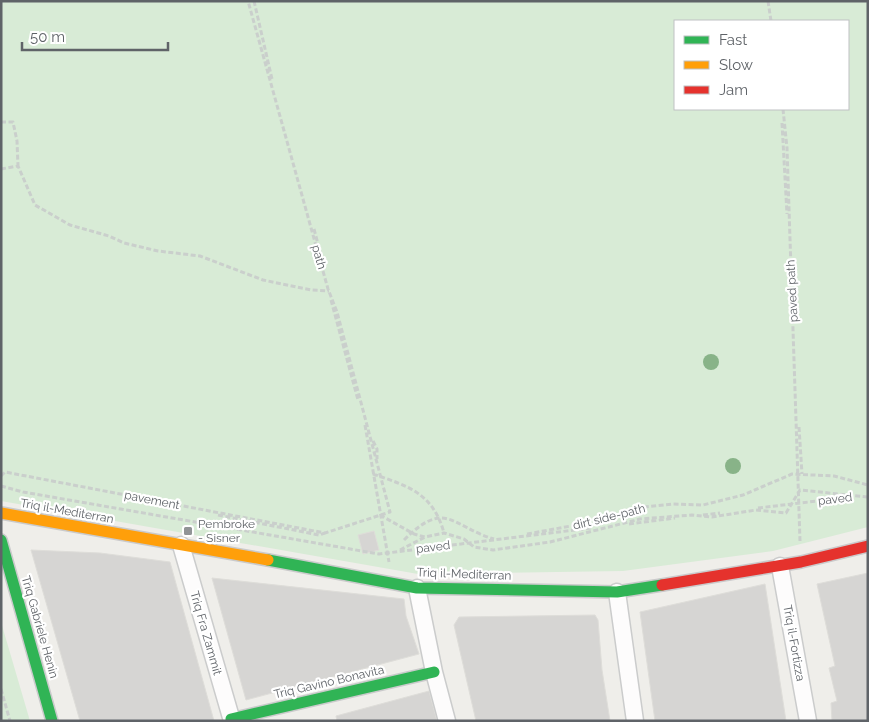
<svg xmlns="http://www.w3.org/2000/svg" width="869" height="722" font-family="Raleway,sans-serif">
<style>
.green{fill:#d8ebd6;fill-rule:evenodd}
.building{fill:#d6d5d3;stroke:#deddd9}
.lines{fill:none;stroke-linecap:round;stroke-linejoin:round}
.street-casing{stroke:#cbcccc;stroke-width:19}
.fast-casing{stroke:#cacacb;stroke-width:14}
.slow-casing{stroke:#cacacb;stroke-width:14}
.jam-casing{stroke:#cacacb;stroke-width:14}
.path{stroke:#cacfcc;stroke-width:3;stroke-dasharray:5 2.5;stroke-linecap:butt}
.street{stroke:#fdfcfc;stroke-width:16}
.fast{stroke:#30b455;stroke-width:11}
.slow{stroke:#ff9f0a;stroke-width:11}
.jam{stroke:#e5322d;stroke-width:11}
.tree{fill:#88b388}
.poi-dot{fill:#919496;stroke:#fff;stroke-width:2}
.labels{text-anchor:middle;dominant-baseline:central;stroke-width:4.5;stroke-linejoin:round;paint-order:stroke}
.street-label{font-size:12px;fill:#5f6368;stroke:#fff}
.poi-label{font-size:12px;fill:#5f6368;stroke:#fff;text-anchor:start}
</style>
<rect width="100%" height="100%" fill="#efeeea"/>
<!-- green -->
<path class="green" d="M1,1h867v526l-95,24 -150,20 -205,3 -417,-73zM675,21h173v88h-173z
M1,622l29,99h-29z"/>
<!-- building -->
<path class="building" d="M374,531l5,19 -16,4 -5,-19z
M31,550l69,3 70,9 44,159h-134z
M868,573v148h-36l-1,-18 6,-2 -8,-33 6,-2 -18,-82z
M212,578l192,21 2,17 13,38 -173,46z
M765,584l21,137h-131l-15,-109z
M595,615l3,5 4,50 8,51h-134l-22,-96 5,-8z
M429,691l8,30h-100l-1,-5z"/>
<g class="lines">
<!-- street casing -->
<g class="street-casing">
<path id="street" d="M181,545l51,176
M780,566l28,155
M417,588l17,84 13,49
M617,592l18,129"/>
</g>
<!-- fast casing -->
<g class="fast-casing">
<path id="fast" d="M1,540l51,181
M268,560l149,28 200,4 45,-7
M231,719l203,-47"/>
</g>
<!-- slow casing -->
<g class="slow-casing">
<path id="slow" d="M1,513l267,47"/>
</g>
<!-- jam casing -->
<g class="jam-casing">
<path id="jam" d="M662,585l139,-23 67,-16"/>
</g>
<!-- path -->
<path class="path" d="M254,1l18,78
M768,1l3,20
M783,109l4,39 13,393
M1,122h12l4,19 1,25
M782,123l5,91
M1,169l17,-3 17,39 35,20 39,11 15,7 34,8 42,5 63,24 48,10 18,1
M314,229l8,30
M331,300l27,100
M365,425l24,137
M799,427l3,47
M373,441l4,8v10
M373,474c35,12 60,19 71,59
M1,476l4,-4 320,61 65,-21 -53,-200 -9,-23 -80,-288
M1,486l22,6 356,62 212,-26
M758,508l93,-11
M218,515l101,20 6,-2
M380,515l34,19 11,3 19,-4 20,6 10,8 19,3 57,-8 90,-23 52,-4 20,2 44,-7 30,3 14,-23 68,7
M703,515l17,-2
M629,524l46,-6
M527,534l77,-14 41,-13 28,-3 30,1 40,-10 49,-21 42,2 34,9
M404,540c42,-42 48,-13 90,-1
M400,550l25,-13
M1,689l9,32"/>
<!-- street -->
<use href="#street" class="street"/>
<!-- fast -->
<use href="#fast" class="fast"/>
<!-- slow -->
<use href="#slow" class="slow"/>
<!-- jam -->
<use href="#jam" class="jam"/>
</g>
<!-- trees -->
<g class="tree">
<circle cx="711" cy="362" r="8"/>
<circle cx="733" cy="466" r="8"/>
</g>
<!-- markers -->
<rect class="poi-dot" x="183" y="526" width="10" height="10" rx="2.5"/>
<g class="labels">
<!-- street labels -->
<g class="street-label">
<text transform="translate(319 257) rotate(74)">path</text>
<text transform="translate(792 291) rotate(-93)">paved path</text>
<text transform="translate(835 499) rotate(-7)">paved</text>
<text transform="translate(152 500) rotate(11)">pavement</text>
<text transform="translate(67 511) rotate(10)">Triq il-Mediterran</text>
<text transform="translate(609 517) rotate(-14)">dirt side-path</text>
<text transform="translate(433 547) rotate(-7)">paved</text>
<text transform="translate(464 574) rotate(2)">Triq il-Mediterran</text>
<text transform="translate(40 627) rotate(74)">Triq Gabriele Henin</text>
<text transform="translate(206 633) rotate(74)">Triq Fra Zammit</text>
<text transform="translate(794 643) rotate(80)">Triq il-Fortizza</text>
<text transform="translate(329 682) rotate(-13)">Triq Gavino Bonavita</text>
</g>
<!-- poi labels -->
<g class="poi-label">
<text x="198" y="524">Pembroke<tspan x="198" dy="14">- Sisner</tspan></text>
</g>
</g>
<!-- border -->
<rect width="869" height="722" fill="none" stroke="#5f6368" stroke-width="5"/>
<!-- legend -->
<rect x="674" y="20" width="175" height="90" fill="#ffffff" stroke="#bfc1c3"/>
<rect x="684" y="36" width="25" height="8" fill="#30b455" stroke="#bfc1c3"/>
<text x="719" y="45" font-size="15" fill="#5f6368">Fast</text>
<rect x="684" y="61" width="25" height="8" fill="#ff9f0a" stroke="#bfc1c3"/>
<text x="719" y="70" font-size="15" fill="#5f6368">Slow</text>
<rect x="684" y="86" width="25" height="8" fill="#e5322d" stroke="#bfc1c3"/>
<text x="719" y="95" font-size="15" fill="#5f6368">Jam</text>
<!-- scale -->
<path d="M22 42v8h146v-8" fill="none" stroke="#5f6368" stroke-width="2.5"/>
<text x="30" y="42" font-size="15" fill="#5f6368" stroke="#ffffff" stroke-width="4" paint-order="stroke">50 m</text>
</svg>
